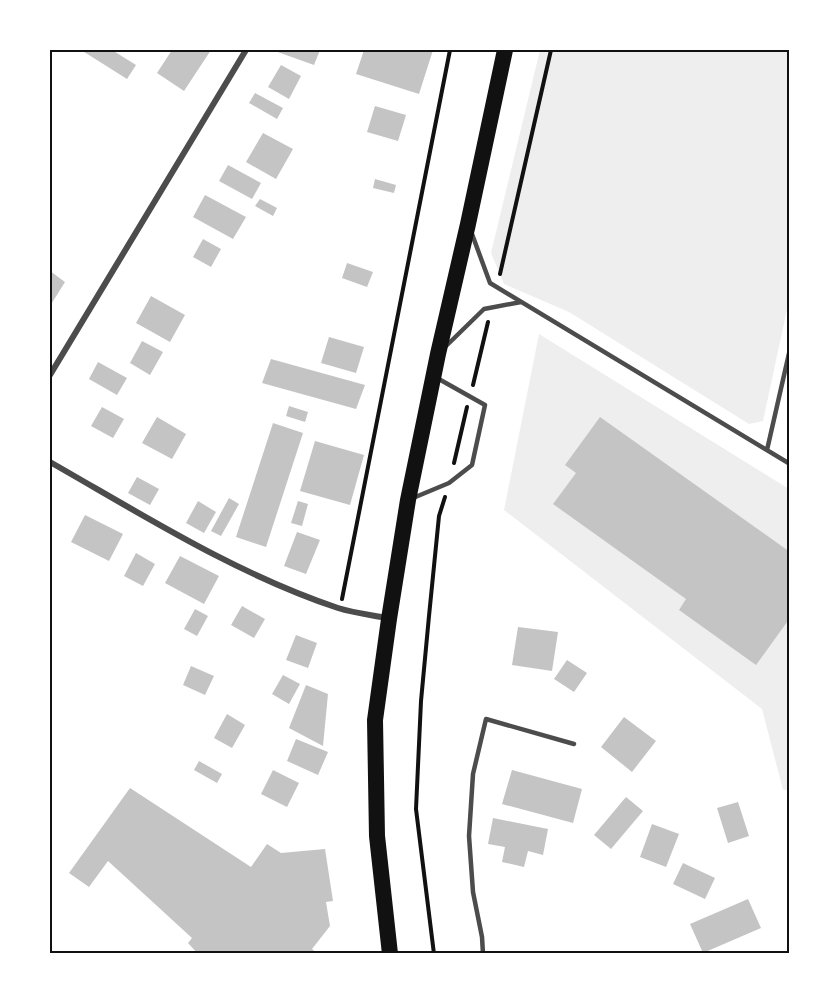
<svg xmlns="http://www.w3.org/2000/svg" width="839" height="1003" font-family="Barlow,sans-serif">
<style>
.green{fill:#eee}
.building{fill:#c4c4c4}
.lines{fill:none;stroke-linecap:round;stroke-linejoin:round}
.path{stroke:#111;stroke-width:4}
.service{stroke:#4c4c4c;stroke-width:4.5}
.minor{stroke:#4c4c4c;stroke-width:6}
.trunk{stroke:#111;stroke-width:16}
.neatline{fill:none;stroke:#111;stroke-width:2}
</style>
<rect width="100%" height="100%" fill="#fff"/>
<!-- green -->
<path class="green" d="M540,50h249v250l-26,121 -14,3 -180,-112 -65,-28 -13,-31z
M539,334l250,155v301h-6l-21,-81 -258,-199z"/>
<!-- building -->
<path class="building" d="M81,50h31l24,15 -9,14z
M172,50h39l-27,41 -27,-18z
M272,50h48l-6,15z
M364,50h69l-14,44 -63,-20z
M281,65l20,11 -12,23 -21,-12z
M255,93l28,15 -6,11 -28,-16z
M375,106l31,9 -8,26 -31,-9z
M263,133l30,16 -17,30 -30,-17z
M228,165l33,18 -9,16 -33,-18z
M375,179l21,6 -2,8 -21,-5z
M205,195l41,22 -13,22 -40,-22z
M260,199l17,9 -4,8 -18,-10z
M203,239l18,10 -10,18 -18,-10z
M347,263l26,9 -6,15 -25,-9z
M50,271l15,11 -15,24z
M151,296l34,19 -15,27 -34,-19z
M329,337l35,10 -8,26 -35,-10z
M142,341l21,11 -13,23 -20,-12z
M271,359l94,26 -9,24 -94,-26z
M98,362l29,16 -10,17 -28,-16z
M289,406l19,6 -3,10 -19,-6z
M102,407l22,12 -11,19 -22,-12z
M157,417l29,17 -14,25 -30,-16z
M600,417l190,135v66l-34,47 -77,-55 7,-11 -133,-95 23,-31 -11,-8z
M273,423l30,10 -37,114 -30,-10z
M315,441l49,14 -14,50 -50,-14z
M137,477l22,12 -9,16 -22,-12z
M229,498l10,6 -18,32 -10,-5z
M198,501l18,11 -12,21 -18,-10z
M298,501l10,3 -6,22 -11,-3z
M85,515l38,19 -14,27 -38,-19z
M297,532l23,8 -14,34 -22,-8z
M136,553l19,11 -12,22 -19,-10z
M180,556l39,20 -15,28 -39,-21z
M242,606l23,13 -11,19 -23,-13z
M195,609l13,7 -11,20 -13,-7z
M518,627l40,5 -6,39 -40,-6z
M296,635l21,8 -9,25 -22,-8z
M567,660l20,13 -13,19 -20,-13z
M191,666l23,10 -9,19 -22,-10z
M283,675l17,9 -11,20 -17,-10z
M306,685l22,9 -5,52 -34,-18z
M227,714l18,11 -13,23 -18,-10z
M624,717l32,24 -24,31 -31,-25z
M296,739l32,13 -10,23 -31,-14z
M199,761l23,13 -5,9 -23,-13z
M273,770l26,13 -12,24 -26,-13z
M512,770l70,19 -9,34 -71,-19z
M130,788l121,79 16,-23 14,9 44,-4 8,52 -7,1 4,24 -18,23 6,5h-120l-10,-11 4,-5 -84,-77 -19,26 -20,-14z
M626,797l17,14 -32,38 -17,-14z
M738,802l11,34 -21,7 -11,-35z
M493,818l55,11 -5,26 -15,-4 -4,16 -22,-5 3,-15 -17,-3z
M652,824l27,10 -13,33 -26,-10z
M683,863l32,15 -10,21 -32,-15z
M748,899l13,29 -58,25 -13,-29z"/>
<g class="lines">
<!-- path -->
<path class="path" d="M500,274l51,-224
M473,385l15,-63
M454,463l13,-56
M342,599l108,-549
M434,954l-18,-145 5,-108 8,-85 10,-100 6,-19"/>
<!-- service -->
<path class="service" d="M472,234l18,49 300,181
M444,348l40,-39 37,-7
M767,450l23,-101
M413,498l36,-15 23,-18 13,-60 -48,-27
M483,954l-1,-17 -9,-45 -4,-56 4,-62 13,-55 88,25"/>
<!-- minor -->
<path class="minor" d="M50,375l196,-325
M50,462c93,53 186,112 288,146 16,5 33,7 49,10"/>
<!-- trunk -->
<path class="trunk" d="M390,954l-13,-118 -2,-116 14,-101 19,-119 30,-146 30,-130 37,-174"/>
</g>
<!-- border -->
<rect width="839" height="1003" fill="none" stroke="#ffffff" stroke-width="102"/>
<rect x="51" y="51" width="737" height="901" class="neatline"/>
</svg>
